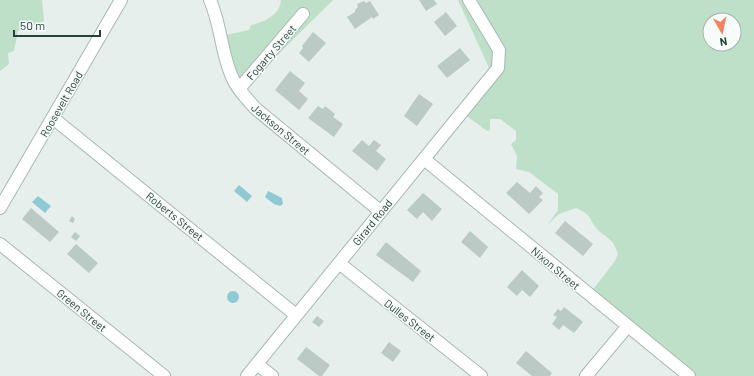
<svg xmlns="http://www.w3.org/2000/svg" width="754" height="376" font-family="Barlow,sans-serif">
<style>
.green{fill:#bfe0c8;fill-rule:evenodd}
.water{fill:#8ec9d4}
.building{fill:#bbcac4}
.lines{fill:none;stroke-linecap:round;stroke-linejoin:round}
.minor-casing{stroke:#a8b8b2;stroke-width:14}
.minor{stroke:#fff;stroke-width:12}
.labels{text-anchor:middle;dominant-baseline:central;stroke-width:3;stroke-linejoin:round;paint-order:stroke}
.street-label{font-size:11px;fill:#24423a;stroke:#f7fbf9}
</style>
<rect width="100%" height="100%" fill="#e6efeb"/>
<!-- green -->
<path class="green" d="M0,0h42l2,21 -26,10 -4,20 -6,2 1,11 -9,7z
M281,0h52l-91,90 -3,-2 -13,-53 23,-5 2,-5c13,-3 29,-10 30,-25z
M458,0h296v376h-61l-102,-84 24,-31 3,-7c-6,-17 -8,-13 -20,-24 -11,-12 -3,-13 -22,-22l-17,6 -11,10 10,-14v-16l-29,-22 -13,-3 1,-13 -6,-12 5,-4v-9l-16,-12h-10v11l-3,1 -27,-20 30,-41zM710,20h24v24h-24z"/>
<!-- water -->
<path class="water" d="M239,185l13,11 -5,6 -13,-11z
M268,191l14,7 1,6 -3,2 -6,-2 -9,-7z
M38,196l13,10 -6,7 -13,-11z
M227 297a6 6 0 1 1 12 0a6 6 0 1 1-12 0Z"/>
<!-- building -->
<path class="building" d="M419,0h15l3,4 -11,7z
M364,1l2,2 4,-2 9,14 -6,4 -1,-2 -17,12 -8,-12 8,-5v-2l3,-3 -1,-3z
M446,12l11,14 -12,10 -11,-14z
M313,32l13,11 -17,19 -10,-9 4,-5 -1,-2z
M460,48l10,12 -23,18 -10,-12z
M290,71l15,12 -6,8 9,8 -9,11 -24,-20z
M419,94l14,10 -16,22 -13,-10z
M318,106l5,3 2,-3 10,8 -2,3 10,7 -9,13 -26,-19z
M362,140l7,6 5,-6 7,5 -5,6 10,8 -9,12 -25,-20z
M517,182l13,11 6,-7 7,7 -4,4 4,3 -14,14 -23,-21z
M423,193l19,16 -10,12 -9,-9 -6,7 -10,-9z
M31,208l28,24 -9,10 -28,-23z
M72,216l3,3 -2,4 -4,-2z
M565,221l28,23 -10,12 -28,-23z
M470,231l18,16 -8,11 -19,-16z
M75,232l5,4 -4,5 -5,-4z
M386,242l35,29 -8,11 -37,-27z
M76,244l22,19 -9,10 -22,-19z
M522,270l17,16 -9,11 -8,-7 -5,6 -10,-9z
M564,307l19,15 -9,11 -11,-8 -4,5 -7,-6 5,-7 -4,-2 5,-6 3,2z
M317,316l7,5 -5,6 -7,-5z
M389,342l12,9 -8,11 -12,-9z
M306,347l24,18 -8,11h-3l-22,-17z
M526,351l26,22 -2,3h-18l-16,-13z"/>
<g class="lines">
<!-- minor casing -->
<g class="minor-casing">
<path id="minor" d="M210,0c11,25 11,52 22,77 5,12 15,22 24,32l124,102
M239,89l64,-75
M53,118l243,197
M424,159l265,217
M0,208l121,-208
M0,244l164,132
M339,263l142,113
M257,364l15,12
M247,376l251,-308 1,-18 -30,-50
M586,376l41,-49"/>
</g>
<!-- minor -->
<use href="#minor" class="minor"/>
</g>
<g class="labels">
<!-- street labels -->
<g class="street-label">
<text transform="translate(271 52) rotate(-49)">Fogarty Street</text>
<text transform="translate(61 104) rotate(-60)">Roosevelt Road</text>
<text transform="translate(281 129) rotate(40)">Jackson Street</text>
<text transform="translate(175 216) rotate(39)">Roberts Street</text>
<text transform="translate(372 222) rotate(-51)">Girard Road</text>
<text transform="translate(556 268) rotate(40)">Nixon Street</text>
<text transform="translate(82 310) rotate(39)">Green Street</text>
<text transform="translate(410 320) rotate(38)">Dulles Street</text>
</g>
</g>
<!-- north arrow -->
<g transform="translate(722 32) rotate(171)"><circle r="19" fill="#f7fbf9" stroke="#a3b1ad"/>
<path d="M0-3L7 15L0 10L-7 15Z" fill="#f4845f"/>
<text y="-6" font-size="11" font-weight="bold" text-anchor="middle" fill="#24423a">N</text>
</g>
<!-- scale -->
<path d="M14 30v6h86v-6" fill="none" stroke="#24423a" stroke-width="2"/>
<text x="20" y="30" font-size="12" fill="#24423a" stroke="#f7fbf9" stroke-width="3" paint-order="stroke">50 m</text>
</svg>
